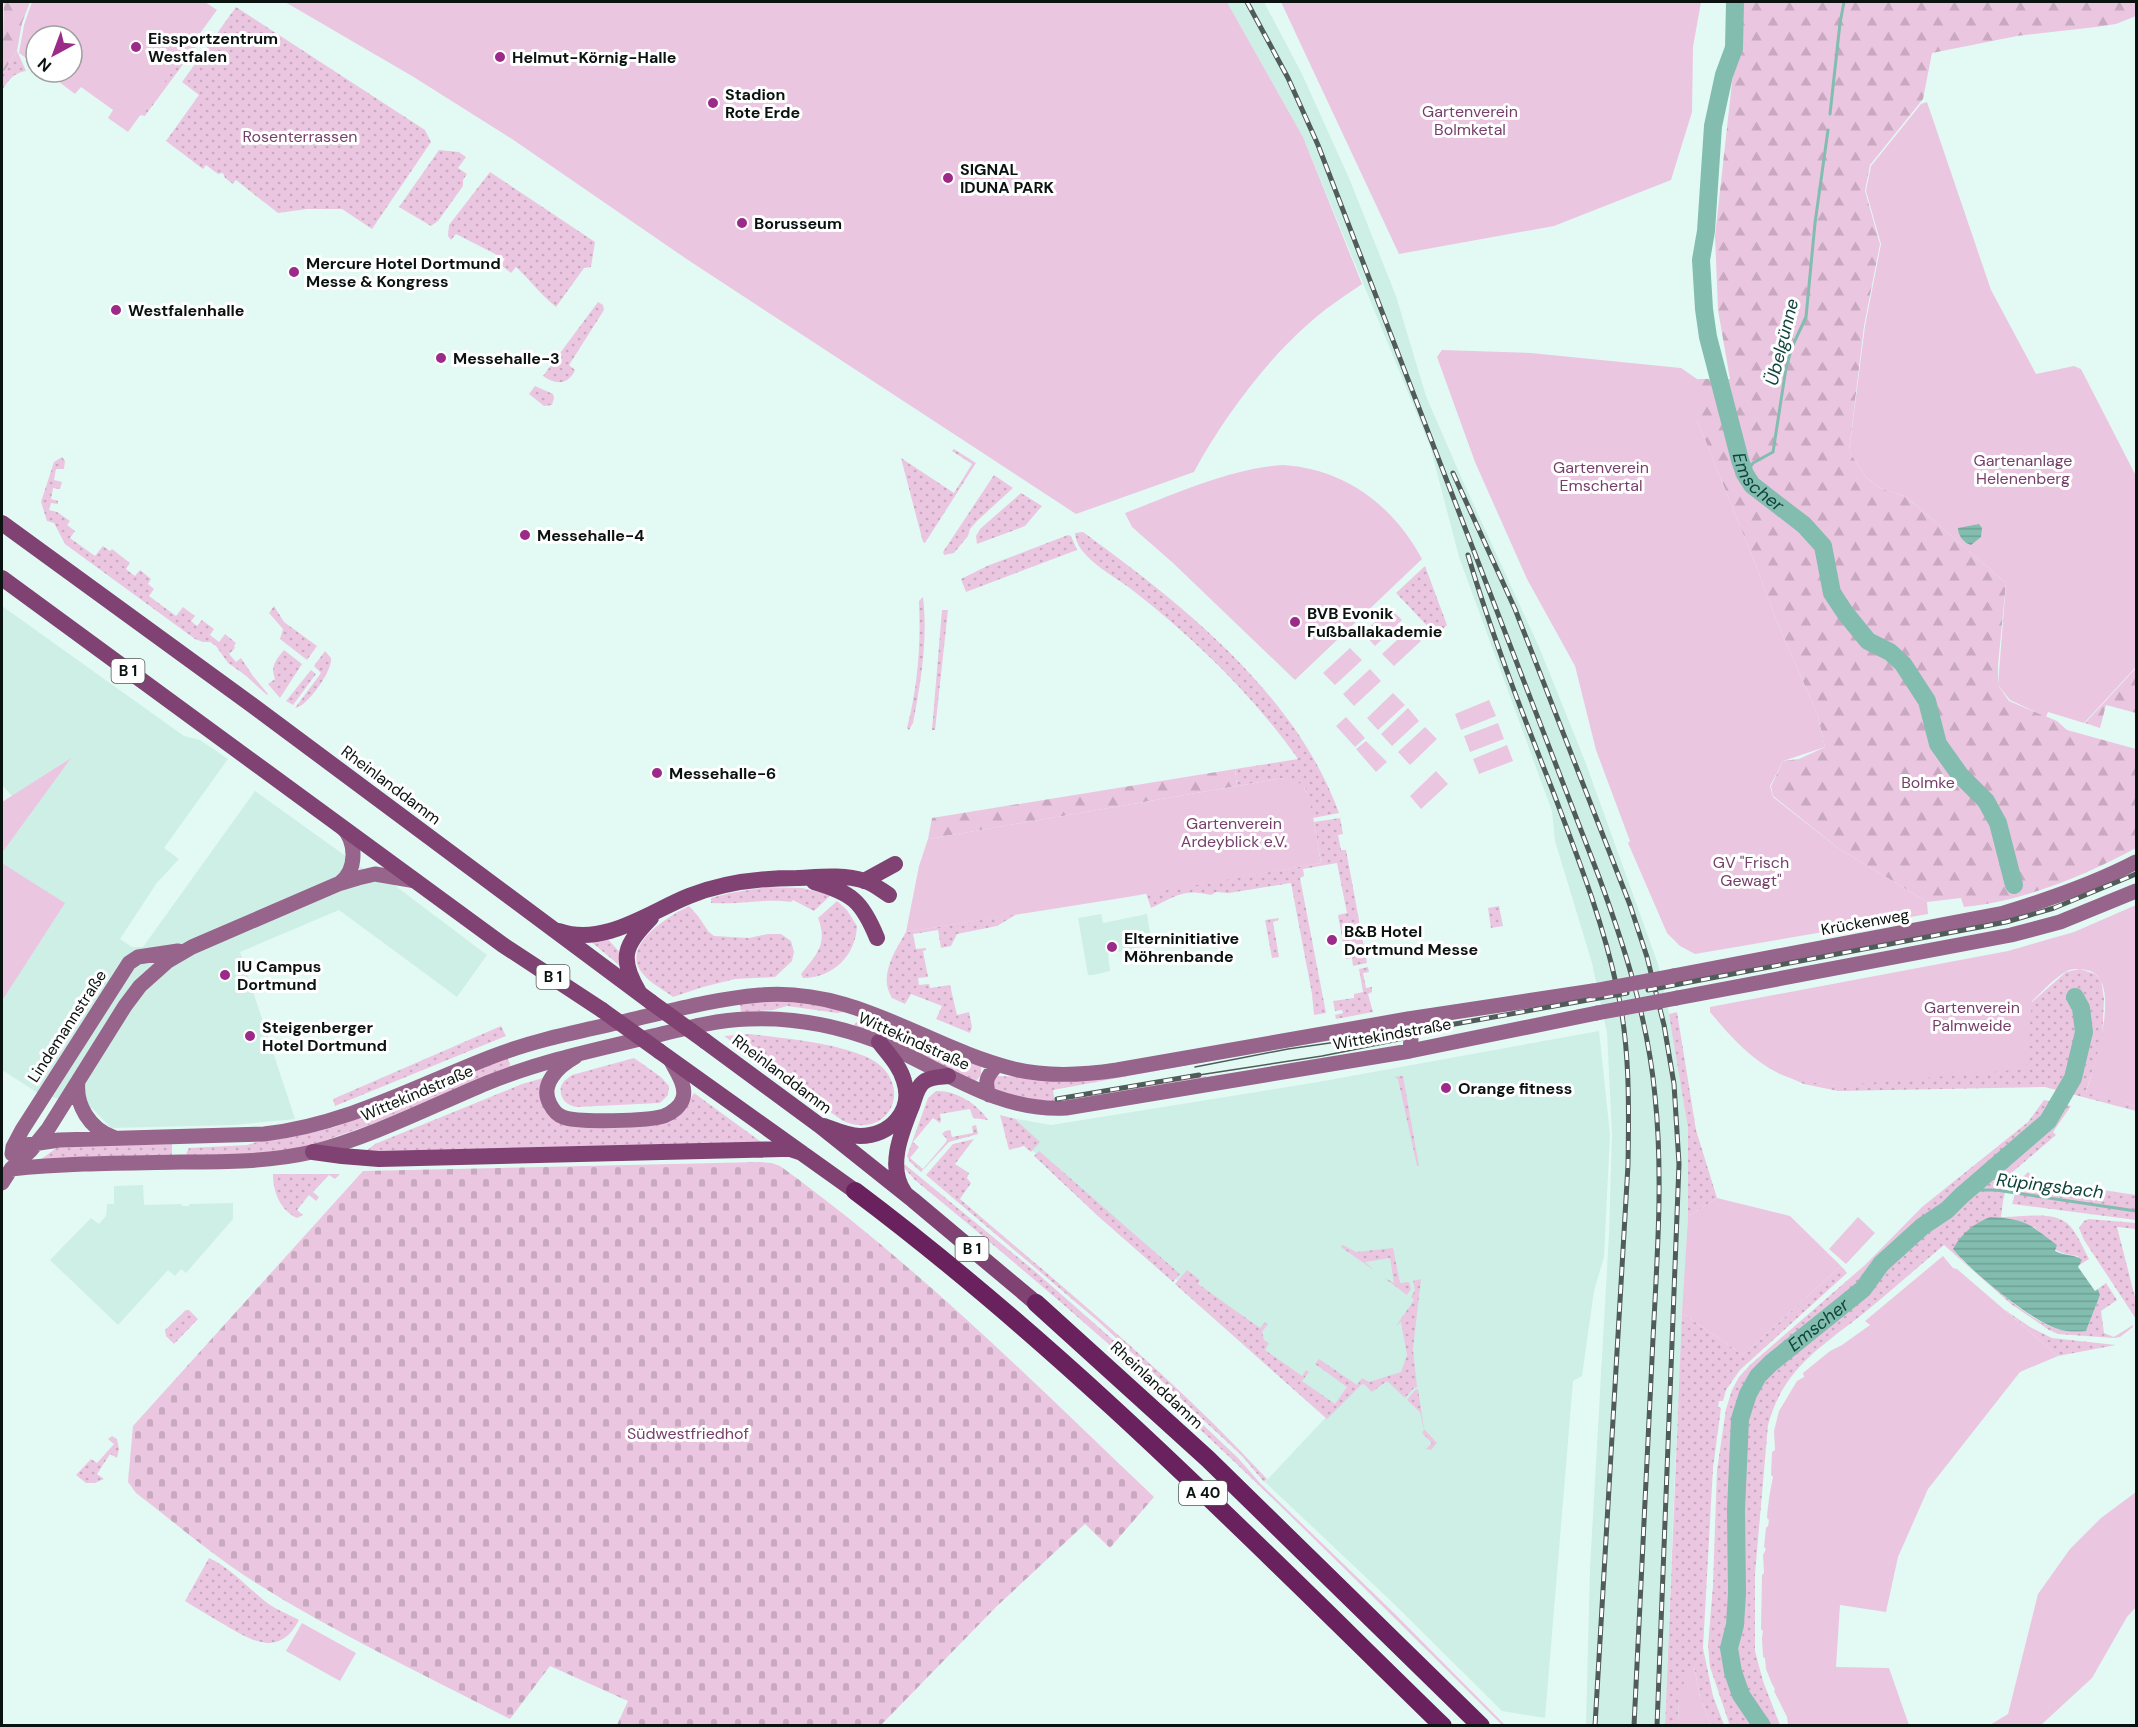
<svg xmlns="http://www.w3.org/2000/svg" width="2138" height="1727" font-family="'DM Sans',sans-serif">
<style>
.built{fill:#ceefe6}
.grass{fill:url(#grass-dots)}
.forest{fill:url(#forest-firs)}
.cemetery{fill:url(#cemetery-stones)}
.garden{fill:#ebc6e1}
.water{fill:url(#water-rules)}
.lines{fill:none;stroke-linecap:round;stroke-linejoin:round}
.stream{stroke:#82bdaf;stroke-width:3}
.river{stroke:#82bdaf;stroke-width:18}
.secondary{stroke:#97648b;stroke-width:15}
.primary{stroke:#7f4272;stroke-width:16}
.motorway{stroke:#69225d;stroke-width:18}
.tram{stroke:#4f5c59;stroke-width:1.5}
.rail-casing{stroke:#4f5c59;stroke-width:5}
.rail{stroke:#fff;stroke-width:3;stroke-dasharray:9;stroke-linecap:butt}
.secondary-bridge{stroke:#97648b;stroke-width:15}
.primary-bridge{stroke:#7f4272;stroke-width:16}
.poi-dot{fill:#9b2a88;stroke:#fff;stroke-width:2}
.labels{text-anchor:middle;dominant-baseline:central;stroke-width:6;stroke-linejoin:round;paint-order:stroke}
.shield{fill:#fff;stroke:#545a58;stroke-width:1.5}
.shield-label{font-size:15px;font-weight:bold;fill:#0b1311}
.poi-label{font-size:16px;font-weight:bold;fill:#0b1311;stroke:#fff;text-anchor:start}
.park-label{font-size:16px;fill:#753f69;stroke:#fff}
.street-label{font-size:16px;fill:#0b1311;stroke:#fff}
.water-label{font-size:18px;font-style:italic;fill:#0f443b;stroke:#fff}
</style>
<defs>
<pattern id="grass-dots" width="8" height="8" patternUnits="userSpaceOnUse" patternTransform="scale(1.5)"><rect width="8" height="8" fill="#ebc6e1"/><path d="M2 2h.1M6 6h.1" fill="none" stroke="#c8a9c0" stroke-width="1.8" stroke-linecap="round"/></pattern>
<pattern id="forest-firs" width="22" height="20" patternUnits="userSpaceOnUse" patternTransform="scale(1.5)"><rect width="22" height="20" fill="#ebc6e1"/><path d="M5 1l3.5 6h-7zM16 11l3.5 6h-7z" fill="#c8a9c0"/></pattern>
<pattern id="cemetery-stones" width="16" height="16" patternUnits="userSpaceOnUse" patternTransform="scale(1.5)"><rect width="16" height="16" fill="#ebc6e1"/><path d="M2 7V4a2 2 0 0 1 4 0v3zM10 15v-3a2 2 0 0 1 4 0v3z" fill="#c8a9c0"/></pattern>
<pattern id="water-rules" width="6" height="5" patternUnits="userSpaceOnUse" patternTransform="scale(1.5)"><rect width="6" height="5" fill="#82bdaf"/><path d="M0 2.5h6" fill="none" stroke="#6fa296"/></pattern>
</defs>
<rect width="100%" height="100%" fill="#e3faf4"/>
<!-- built -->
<path class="built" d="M1227,2h37l38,72 47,104 47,118 30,100 35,81 78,170 46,114 73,203 17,77 13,87v89l-13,253 -10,255h-79l4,-157 19,-334 3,-100 -5,-101 -15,-70 -37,-122 -3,-30 -93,-254 -29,-111 -127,-309z
M2,606l182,130 16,4 28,19 -64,89 15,11 -23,25 -36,55 12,8h11l112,-156 127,91 7,-1 98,74 -30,42 -118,-87 -99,42 55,167 -60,6 -124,3 -19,-20 -54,-15 -36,-23v-69l62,-98 -62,-40v-10l67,-94 -57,37 -10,-11z
M1101,914l2,9 44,-9 5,31 -44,9 2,17 -17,4h-5l-10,-57z
M1599,1031l11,103 -6,123 -10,34 -12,85 -9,5 -28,337 -43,-7 -110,-109 -127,-120 63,-67 -303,-271 -24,-28 50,9 267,-43z
M143,1185l1,20 37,-1 1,2h7v-2l44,-1v16l-47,54 -5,-4 -6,7 -7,-6 -50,55 -68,-65 41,-42 8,6 7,-8 1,-12h7v-18z"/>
<!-- grass -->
<path class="grass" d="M236,7l189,123 6,12 -59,87 -30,-20h-35l-29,4 -42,-33 -3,4 -8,-6 -2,-5 -5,1 -12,-9 -3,4 -37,-28 33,-46 -17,-13z
M200,33l4,3 -57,77 -2,3 -5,-1z
M17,51l9,20c-13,2 -17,9 -24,19v-15z
M439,150l20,2 7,5 -8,11 9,6 -4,6v6l-25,35 -7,5 -32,-19z
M490,172l105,70 -4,25 -7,1 -28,39c-15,-12 -26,-27 -40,-40l-5,6 -10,-8 4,-6 -49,-25 -5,6 -3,-4 1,-11z
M598,302l5,3 1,5 -35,55 6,5c-6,15 -20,15 -32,6z
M535,386l18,8 1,4 -2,7 -8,1 -15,-12z
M954,449l22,14 -51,80 -2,-1 -22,-84 53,35 18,-29 -20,-13z
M62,457l3,4 -1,8h-8l-2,11 8,2 -2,7 -7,-1 -2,11 7,2v3l-7,-1 -2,7 8,2 13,9 -3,4 8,6 -5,7 25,18 8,-10 7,5 2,-2 18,14 -4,6 9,7 5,-6 11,9 -3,5 6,5 -5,7 27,20 7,-9 12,9 -4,5 6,5 5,-6 12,9 -4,6 9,7 6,-8 11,9 -2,3 1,2 -6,6 7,8 5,-4 12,18 15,18 -1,1 -22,-20 -17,-12 -12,-17 -6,-4h-7l-8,-3 -130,-95 -11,-21 -7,-2 -6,-19 13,-40z
M994,475l19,13 -36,33 -7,8 -2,7 -14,17 -10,2 -1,-3z
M1021,493l21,13 -17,20 -48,18 -1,-8 4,-7z
M1083,532c99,72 213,162 256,281l-26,5 -8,-30 -22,-10 -46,8 -2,-17 63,-10c-46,-65 -104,-121 -167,-170 -18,-14 -55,-32 -56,-56z
M1068,535l3,1 6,14 -111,42 -5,-13 26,-13z
M1425,566l22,59 -11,10 -40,-42z
M923,597c5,42 -2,85 -10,126l-4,7 -2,-2c11,-42 14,-84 12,-127z
M274,606l10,16 33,24 -10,14 -27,-21 3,-10 -14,-16z
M942,610h6l-13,120h-3z
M284,650l18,14 -22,34 -12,-14 7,-5c-5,-13 1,-19 9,-29z
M325,651l6,7c2,12 -24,49 -36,50l26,-35 -7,-7z
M311,670l5,4 -23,31 -7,-4z
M1340,818l3,16 -5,1 3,15h5l21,113 -14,3 -1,-8 -6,1 -8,-44 9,-2 -10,-50 -34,6 1,7 -4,2 26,135 -12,2 -2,-21 -21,-111 -62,10 -13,-1 -5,3c-26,-7 -36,1 -60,13l-5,-15 175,-30 -7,-41z
M767,887l35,1 29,7 -17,16 -21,-11 -2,2c-26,-4 -53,3 -80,1v-5l19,-5z
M837,901l10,9 10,16c-1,29 -24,52 -54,52l-2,-4c16,-20 27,-30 17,-56z
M689,906l9,10 10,15 6,5 35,2 19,-4h13l10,7 3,11 -2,9 -17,16 -40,2 -32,8 -30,10c-9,-7 -23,-14 -30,-23 -25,-28 26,-58 46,-68z
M1499,906l4,20 -12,2 -3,-20z
M1017,914l-20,12 -40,8 -6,12 -10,2 -3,-18 -25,4 3,15 10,-1v2l-3,1 5,26 -10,1 1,7 10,-1 1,4 20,-3 7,30 12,-3 3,15 -2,6 -34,-14 6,-13 -31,-12 -6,10 -13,-6c-14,-22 3,-47 14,-66z
M1278,918l1,2 -6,2 6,35 -7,1 -7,-38z
M606,937l16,18 -3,10 -29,-24z
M1368,967l1,5 -6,1 3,15 6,-1v5l-4,2 5,18 -37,7 -1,-4 8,-2 -1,-3 -7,1 -2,-10 21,-3v-4l9,-2 -4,-23z
M2080,969l15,5 6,6 3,19 -2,42 -16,51 50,14v5l-91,-24 -207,4 -34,-7 -23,-10 26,7 28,5 197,-84 34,-30z
M769,1001l45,2 31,9 -8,1 -50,-7 -14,4 -32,2 -1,-8z
M1677,1012l19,118 21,68 -29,19v-89l-19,-114z
M863,1016l22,7 -7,14 -24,-12z
M891,1025l90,41v9l-5,6 -92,-41z
M501,1026l5,10 -171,70 -2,-7z
M750,1034c32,4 107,10 131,32 30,28 5,73 -38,55l-119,-85z
M507,1057l3,7 -1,4 -134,55 -66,23 -53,9 -69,1 -1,-2 3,-6 58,-3 13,-4 28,-3 47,-11z
M634,1058l27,19 8,9 -1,9 -8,8 -84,4c-11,-2 -17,-10 -15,-21l3,-5 8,-6z
M1187,1063l1,2 -135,25 2,12 151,-26 1,3 -145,25 -35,-3 -16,-4 -13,-4 -6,-7v-7l6,-3 84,3z
M1403,1076l16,90h-2l-19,-87 -4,-2z
M543,1078l24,47 119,-19 8,-13 70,51 -392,9 -6,-2 9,-7 147,-60z
M936,1091c19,-1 42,13 52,29l-15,-2 -3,-9 -30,5 1,7 -1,2 -7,-5 -20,24 6,5 -9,11 13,11 23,-27 1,-3 -5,-5 3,-3 5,-1 2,7 21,-4 -1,-7 4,-1 2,9 -29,8 -28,30 -11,-10 -3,-6 21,-58z
M2044,1100l27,6 -18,26 3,3 -47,40 -6,26 -2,16c21,1 53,-8 69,9 8,9 13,22 19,33l-11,7v-10c-30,-3 -24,-12 -44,-29l-73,32c25,21 66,61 97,70 8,3 19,3 28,2l14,-36 -2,-6 8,-6 11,17 -16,11 3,22 10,4 19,-12v2l-13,10 -6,1 -56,-4 -9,-4 -38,-26 -67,-59c-26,22 -53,46 -80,68 -43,34 -81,56 -96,112l-13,149v77l8,30 17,44 -50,1 -20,-59 -2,-21 5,-61 4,-115 9,-61 6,-19 7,-13 12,-13 114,-99 57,-58 106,-85z
M1000,1115l15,4 25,23 -9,10 -7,-6 -15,4z
M974,1139l-19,25 14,9 -2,5 4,5 -11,16c104,89 214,179 307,280l-3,3 -22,-26 -143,-134 -173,-147 27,-31z
M172,1144v13l-132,3 19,-14z
M1039,1151l141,123 -7,8 -74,-65 -65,-61z
M903,1163l134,110 83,73 118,112 22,25 135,131 110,111h-3c-130,-130 -261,-260 -397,-384 -62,-55 -126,-108 -190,-161l-10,-11z
M2028,1172l8,8 100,15v25l-124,-16 7,-23z
M273,1174h67l-5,5 -6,-4 -16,17 6,5 -3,4 -7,-6 -12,15 6,5 -6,3c-17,-8 -24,-26 -24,-44z
M2089,1219l47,4v6l-19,-2 19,74v18l-52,-79 -5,-12 5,-7z
M1343,1245l13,7 37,-4 7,35 9,-1 2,7 -4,6 -24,-18 11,6 -4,-25 -25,4 10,9 -34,-24z
M1841,1266l6,7 -107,97 -14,20 -3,11h-4l-1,6 3,1 -8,60 -10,180 10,48 11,29h-13l-11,-28 -6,-31 -15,35 -1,24 -13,1 17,-413 61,42z
M1187,1270l13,10 -2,4 62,44 5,-6 3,2 -6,8 2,8 5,3 -4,7 37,26 4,-6 3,2 -7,9 33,23 12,-17 -32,-23 4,-5 38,26 5,-7 7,4 32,-10 6,-17 -6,-33 -5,4 18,-26 -3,-3 4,-7 -2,-9 8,-2 -8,70 4,38 -3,1 -9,10 -18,-17 -15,11 -8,-8 -3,1 -34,34 -152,-135z
M186,1310h3l9,9 -24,25 -8,-8 -1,-6z
M2005,1310l25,17 22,11 64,7 -58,11z
M1418,1389l6,40 13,14 -6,7 -5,-1 6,-6 -10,-10 2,-3 -4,-18 -13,-12 8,-10z
M112,1436l5,3 2,10 -2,9 -7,-4 -13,20 7,5 -9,4h-9l-10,-8 15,-16 6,4 17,-19 -6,-5z
M209,1558c22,10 38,29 57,44 9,7 22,12 33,18 -19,37 -46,22 -74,5 -14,-8 -27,-16 -40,-24z"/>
<!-- forest -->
<path class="forest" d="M4,2h26l-8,21 -5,28 -15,24z
M1743,2h393v14l-20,8 -20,3 -79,9 -85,17 -9,46 -53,66 -5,26 15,53 -16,82 -15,125 17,26 14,11 25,8 101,87 -8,82v20l11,16 48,20 10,9 69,19v99c-52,28 -112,53 -172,59l-3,-9 -34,4 -89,-54 -65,-52 -2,-10 12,-25 16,-2 26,-12 -8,-34 -38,-86 -23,-61 -59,-146v-41h33l-12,-69 -3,-74 22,-199z
M2136,668v45l-30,-8 -6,23 -15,-5z
M1235,769l2,17 -309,53 4,-21z"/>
<!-- cemetery -->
<path class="cemetery" d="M760,1162l12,1 8,3c136,98 253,216 374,331l-44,51 -25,-24 -89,83 -115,118h-264l11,-24 -78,-35 -40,53c-87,-45 -175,-86 -257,-138 -41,-26 -79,-59 -117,-88l-8,-11 5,-56 230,-255z"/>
<!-- garden -->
<path class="garden" d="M32,2h173l12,8 -89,122 -20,-14 5,-8 -32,-23 -6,7 -29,-22h26v-36h-36v29l-17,-12 5,-28z
M285,2h942l76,135 59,147c-19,13 -39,26 -56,42 -42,37 -86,97 -112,146l-118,42 -388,-254 -176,-121 -100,-63z
M1281,2h420l-8,45 -1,65 -21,68 -117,46 -155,28z
M1927,102l64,188 45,84 38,-8 7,3 55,107v191l-52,56 -36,-11 -2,5 -36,-17 -12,-15 8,-102 -101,-87 -25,-8 -14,-11 -17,-26 16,-125 16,-82 -15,-53 5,-25 50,-62z
M1442,350l89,3 150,15 16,11v41l59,146 23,61 38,86 8,34 -42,14 -13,25 3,11 65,51 89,54 1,12 -233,40 -15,-8 -13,-13 -39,-90 2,-2 -34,-91 -21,-84 -48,-87 -52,-117 -38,-105z
M1283,465c62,4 110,40 139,94l-127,121 -122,-117 -41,-36 -7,-14c51,-19 103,-44 158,-48z
M1390,608l12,12 -27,26 -12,-13z
M1409,629l12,12 -27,25 -12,-12z
M1350,648l12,12 -27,25 -12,-12z
M1370,669l11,12 -27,25 -11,-12z
M1393,693l12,12 -27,25 -11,-12z
M1489,700l7,16 -35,14 -6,-16z
M1408,708l11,13 -27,25 -11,-12z
M1346,717l19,21 -10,9 -19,-21z
M1498,723l6,16 -34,13 -6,-16z
M1425,727l12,12 -27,26 -12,-13z
M1366,741l21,21 -11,10 -20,-23z
M1507,745l6,16 -34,13 -6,-15z
M71,758l-69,95v-51z
M1436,771l12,13 -27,25 -11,-13z
M1283,778c8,1 16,2 21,10 8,11 14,59 17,75l-193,34 -222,35 13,-66 9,-27z
M2,863l63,40 -63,98z
M2136,905v201l-50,-13c7,-24 37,-110 4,-122 -8,-2 -16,-3 -23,0 -13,7 -25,21 -35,30l-6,68 -191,17c-18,-3 -38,-5 -55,-12 -29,-14 -50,-38 -70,-62v-5l298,-56 66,-19z
M1717,1198l73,18 51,50 -98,89 -61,-42 6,-96z
M1858,1217l17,16 -29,31 -17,-15z
M1943,1256l10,12 4,1 101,87 -38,16 -92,117 -30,68 -12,55 -46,-7 -4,62 53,1 20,57h-121l-1,-8 -13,-26 1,-2 -3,-5 -6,-15 -1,-11 -2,-1 -1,-19 1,-7 -2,-2 1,-54 2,-2 -1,-18 3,-6 -2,-2 2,-19 2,-2 1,-6 -2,-2c1,-15 3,-27 6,-41l-2,-2 1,-23 3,-2 -1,-19 5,-20 18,-30 7,-4 -1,-4 27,-22 12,-6 28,-20 -5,-4z
M2136,1492v115l-9,10 -35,61 -51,47h-51l18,-11 30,-120 32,-45 31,-31z
M302,1623l54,30 -16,28 -54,-30z
M1688,1666h6l6,31 11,28h-33l1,-24z"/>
<!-- water -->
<path class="water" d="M1979,524l3,4 -1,9 -10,8c-7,-2 -13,-9 -13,-17z
M1990,1217c37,2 39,7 67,28l-2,6c9,5 20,3 27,9l-4,7 17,24 3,-2 2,6 -14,36c-9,1 -20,1 -28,-2 -27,-8 -87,-58 -105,-80 9,-16 20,-25 37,-32z"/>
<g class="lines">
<!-- stream -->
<path class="stream" d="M1830,114l10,-91 4,-21
M1745,474l8,-11 20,-11 13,-84 6,-21 14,-30 9,-94 13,-93
M1961,1196l14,-6h21l140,21"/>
<!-- river -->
<g class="river">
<path id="s1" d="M1735,2l-1,46 -10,27 -11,51 -7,105 -5,29 3,49 4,28 32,123 5,14 7,11 52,40 19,21 9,47 14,21 22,27 22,11 13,12 24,37 11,43 22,31 26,26 12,22 16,62"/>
<path id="s2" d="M1762,1726l-21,-31 -8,-23 -4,-24 6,-23 2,-32 -1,-83 4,-91 8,-25 10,-18 13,-13 92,-74 18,-25 42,-38 24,-16 14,-14 87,-75 25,-43 11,-46 -3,-24 -6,-11"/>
</g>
<!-- secondary -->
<path class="secondary" d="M340,883c17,-13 17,-41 2,-56
M1673,976l331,-63c46,-14 90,-29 132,-51
M1677,998l334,-63 49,-13 76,-31
M1408,1019l3,19 -1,13
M575,1057c-16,9 -36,27 -25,47 3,6 7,11 13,13 13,6 86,4 101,-1 8,-3 17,-10 19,-18 4,-13 -8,-28 -13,-39
M78,1081c-3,24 12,48 35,56
M989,1095c-5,-14 -2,-19 8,-30
M13,1147l46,-7 205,-6c81,-9 152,-48 227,-77 43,-17 90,-26 135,-36 44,-10 88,-22 134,-26 96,-8 166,52 254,74 33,8 70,6 103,1l291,-51 185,-28
M12,1154l1,-7 9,-17 107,-167 9,-6 40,-6
M11,1169c56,-6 113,-6 170,-7 44,0 88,0 131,-10 57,-14 120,-46 175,-69 52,-21 103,-32 158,-45 34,-8 68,-18 103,-19 44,-2 87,6 129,22 63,26 118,71 189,67l344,-57 187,-38
M2,1183l9,-14 20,-19 17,-21 77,-123 15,-20 28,-25 24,-14 146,-63 20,-6 17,-4 41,7"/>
<!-- primary -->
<path class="primary" d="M2,523l250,182 399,297
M2,578l501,367 99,65
M864,881l31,-17
M814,882c38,11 48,19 63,56
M559,931c45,16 90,-19 130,-35 35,-14 70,-18 108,-18 22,-1 46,-4 68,3 9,3 16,9 24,14
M639,992c-21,-35 -14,-47 12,-74
M705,1041l114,84 94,75 123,103
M659,1051l196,140
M824,1126c11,4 24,10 36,10 30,0 54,-25 44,-55 -4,-15 -16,-27 -25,-39
M313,1152l29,4 37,3 403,-10h8l12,4
M905,1193c-19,-25 -3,-62 7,-87 3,-8 5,-20 13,-25 6,-4 16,-4 23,-5"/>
<!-- motorway -->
<path class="motorway" d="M855,1191c212,159 398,350 588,535
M1036,1303l172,156 273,267"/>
<!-- tram -->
<path class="tram" d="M1195,1067l93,-18 139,-20
M1199,1075l123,-19 81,-16"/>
<!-- rail casing -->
<g class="rail-casing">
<path id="rail" d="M1247,2l41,76 30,67 281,732c26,71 49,143 56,219 9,87 1,175 -3,263 -6,122 -12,244 -18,367
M1453,473l62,136 115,296 17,52 17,68 10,59 5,80 -22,562
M1468,555c24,81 55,160 86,239 24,64 49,128 63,194 13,58 12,118 11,177l-33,561
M1648,990l358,-68 48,-14 82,-34
M1427,1029l200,-36
M1057,1099l142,-24"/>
</g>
<!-- rail -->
<use href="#rail" class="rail"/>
<!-- secondary-bridge -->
<path class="secondary-bridge" d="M1593,991l80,-15
M1597,1013l80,-15"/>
<!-- primary-bridge -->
<path class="primary-bridge" d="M651,1002l54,39
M602,1010l57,41"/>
</g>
<!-- markers -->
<g class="poi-dot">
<circle cx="136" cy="47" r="6"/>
<circle cx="500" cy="57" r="6"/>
<circle cx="713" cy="103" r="6"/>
<circle cx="948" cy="178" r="6"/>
<circle cx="742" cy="223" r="6"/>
<circle cx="294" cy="272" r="6"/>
<circle cx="116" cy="310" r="6"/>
<circle cx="441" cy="358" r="6"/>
<circle cx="525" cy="535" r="6"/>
<circle cx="1295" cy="622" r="6"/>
<circle cx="657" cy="773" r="6"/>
<circle cx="1332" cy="940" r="6"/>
<circle cx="1112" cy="947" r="6"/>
<circle cx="225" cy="975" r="6"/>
<circle cx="250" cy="1036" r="6"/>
<circle cx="1446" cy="1088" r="6"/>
</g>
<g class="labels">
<!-- shield labels -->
<g class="shield">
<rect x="111.5" y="659" width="33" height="24" rx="4.5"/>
<rect x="536.5" y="965" width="33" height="24" rx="4.5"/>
<rect x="955.5" y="1237" width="33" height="24" rx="4.5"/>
<rect x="1179" y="1481" width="48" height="24" rx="4.5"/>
</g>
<g class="shield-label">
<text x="128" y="671">B 1</text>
<text x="553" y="977">B 1</text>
<text x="972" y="1249">B 1</text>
<text x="1203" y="1493">A 40</text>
</g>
<!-- poi labels -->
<g class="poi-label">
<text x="148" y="38">Eissportzentrum<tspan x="148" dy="18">Westfalen</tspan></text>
<text x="512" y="57">Helmut-Körnig-Halle</text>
<text x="725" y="94">Stadion<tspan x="725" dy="18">Rote Erde</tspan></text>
<text x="960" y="169">SIGNAL<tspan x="960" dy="18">IDUNA PARK</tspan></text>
<text x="754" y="223">Borusseum</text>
<text x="306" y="263">Mercure Hotel Dortmund<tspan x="306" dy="18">Messe &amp; Kongress</tspan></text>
<text x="128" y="310">Westfalenhalle</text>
<text x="453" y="358">Messehalle-3</text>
<text x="537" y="535">Messehalle-4</text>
<text x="1307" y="613">BVB Evonik<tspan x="1307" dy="18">Fußballakademie</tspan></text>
<text x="669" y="773">Messehalle-6</text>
<text x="1344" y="931">B&amp;B Hotel<tspan x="1344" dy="18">Dortmund Messe</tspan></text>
<text x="1124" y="938">Elterninitiative<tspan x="1124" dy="18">Möhrenbande</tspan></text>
<text x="237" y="966">IU Campus<tspan x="237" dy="18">Dortmund</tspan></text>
<text x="262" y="1027">Steigenberger<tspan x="262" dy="18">Hotel Dortmund</tspan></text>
<text x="1458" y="1088">Orange fitness</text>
</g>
<!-- park labels -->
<g class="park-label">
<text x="1470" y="111">Gartenverein<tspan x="1470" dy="18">Bolmketal</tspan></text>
<text x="300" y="136">Rosenterrassen</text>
<text x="2023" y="460">Gartenanlage<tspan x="2023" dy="18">Helenenberg</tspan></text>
<text x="1601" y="467">Gartenverein<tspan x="1601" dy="18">Emschertal</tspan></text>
<text x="1928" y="782">Bolmke</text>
<text x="1234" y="823">Gartenverein<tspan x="1234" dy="18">Ardeyblick e.V.</tspan></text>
<text x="1751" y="862">GV "Frisch<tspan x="1751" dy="18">Gewagt"</tspan></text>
<text x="1972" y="1007">Gartenverein<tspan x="1972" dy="18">Palmweide</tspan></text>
<text x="688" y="1433">Südwestfriedhof</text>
</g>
<!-- street labels -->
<g class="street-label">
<text transform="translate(391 785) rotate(37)">Rheinlanddamm</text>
<text transform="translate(1865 922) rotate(-10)">Krückenweg</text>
<text transform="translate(67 1026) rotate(-57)">Lindemannstraße</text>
<text transform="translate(1392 1034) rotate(-10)">Wittekindstraße</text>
<text transform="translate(914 1041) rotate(24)">Wittekindstraße</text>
<text transform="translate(782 1074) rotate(37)">Rheinlanddamm</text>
<text transform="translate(417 1093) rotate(-23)">Wittekindstraße</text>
<text transform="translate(1157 1385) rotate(43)">Rheinlanddamm</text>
</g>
<!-- water labels -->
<g class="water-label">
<text transform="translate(1782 342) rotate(-76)">Übelgünne</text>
<text stroke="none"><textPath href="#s1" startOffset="495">Emscher</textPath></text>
<text transform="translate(2050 1186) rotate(7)">Rüpingsbach</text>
<text stroke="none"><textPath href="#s2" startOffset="442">Emscher</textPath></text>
</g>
</g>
<!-- border -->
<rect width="2138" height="1727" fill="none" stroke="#0b1311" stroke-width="6"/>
<!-- north arrow -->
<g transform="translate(54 54) rotate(221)"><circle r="28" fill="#ffffff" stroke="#9da1a0" stroke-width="1.5"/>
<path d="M0-4.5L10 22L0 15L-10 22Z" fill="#9b2a88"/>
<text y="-9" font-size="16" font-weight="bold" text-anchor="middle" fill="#0b1311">N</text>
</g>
</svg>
